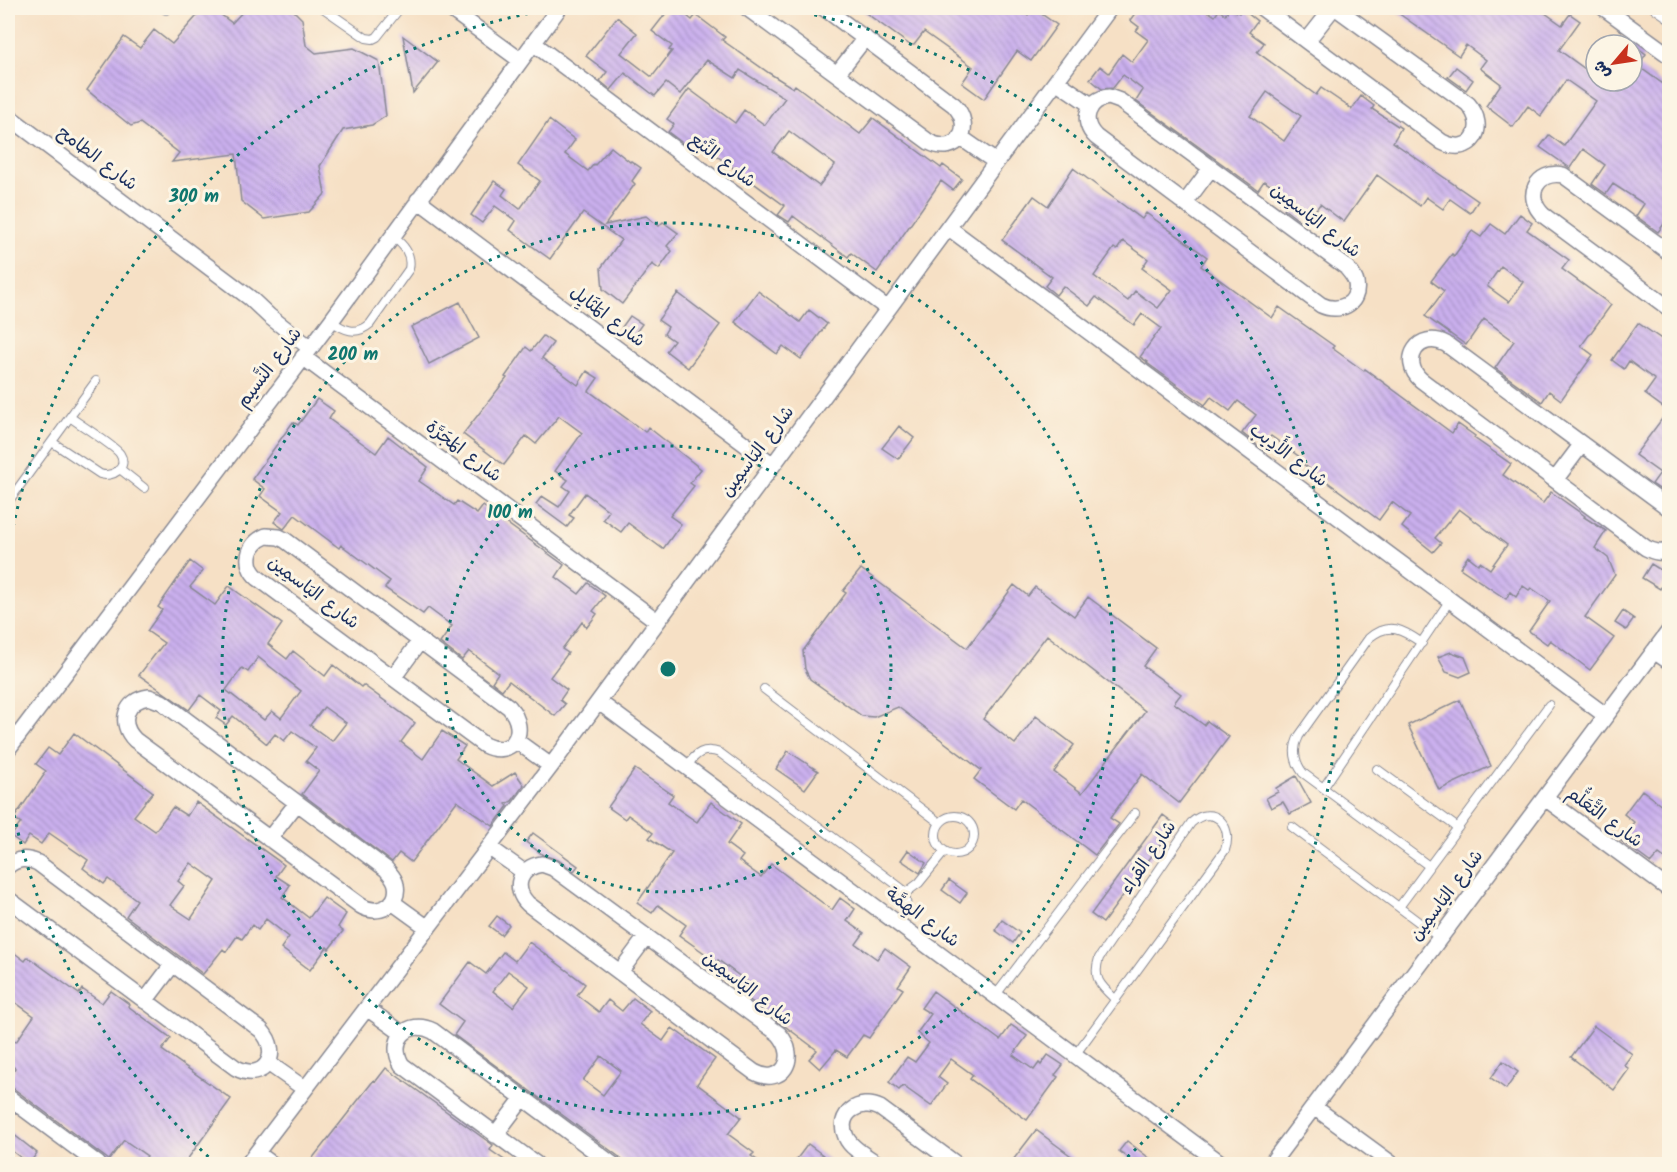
<svg xmlns="http://www.w3.org/2000/svg" width="1677" height="1172" font-family="Kalam,'Playpen Sans Arabic',sans-serif">
<style>
.building{fill:url(#building-back-hatch);fill-rule:evenodd}
.lines{fill:none;stroke-linecap:round;stroke-linejoin:round}
.lane-casing{stroke:#888892;stroke-width:10}
.street-casing{stroke:#888892;stroke-width:18}
.lane{stroke:#fff;stroke-width:8}
.street{stroke:#fff;stroke-width:15}
.ring{fill:none;stroke:#0f766e;stroke-width:3;stroke-dasharray:3 6}
.labels{text-anchor:middle;dominant-baseline:central;stroke-width:6;stroke-linejoin:round;paint-order:stroke}
.street-label{font-size:18px;fill:#1b2f5e;stroke:#fcf5e5}
.centre{fill:#0f766e;stroke:#fcf5e5;stroke-width:3}
.ring-label{font-size:18px;text-anchor:middle;font-weight:bold;fill:#0f766e;stroke:#fcf5e5;stroke-width:6;stroke-linejoin:round;paint-order:stroke}
</style>
<defs>
<pattern id="building-back-hatch" width="6" height="6" patternUnits="userSpaceOnUse" patternTransform="scale(1.5)"><rect width="6" height="6" fill="#cbb0ee"/><path d="M-1 5l2 2M0 0l6 6M5-1l2 2" fill="none" stroke="#a490c4"/></pattern>
</defs>
<rect width="100%" height="100%" fill="#fcf5e5"/>
<filter id="ink" filterUnits="userSpaceOnUse"><feTurbulence type="fractalNoise" baseFrequency=".0167" numOctaves="2"/><feDisplacementMap in="SourceGraphic" scale="12" xChannelSelector="R" yChannelSelector="G"/><feConvolveMatrix kernelMatrix="1 2 1 2 8 2 1 2 1" color-interpolation-filters="sRGB"/></filter>
<filter id="wash" filterUnits="userSpaceOnUse"><feTurbulence type="fractalNoise" baseFrequency=".008" numOctaves="4" result="noise"/><feDisplacementMap in="SourceGraphic" scale="24" xChannelSelector="R" yChannelSelector="G"/><feGaussianBlur stdDeviation="1.35" result="paint"/><feColorMatrix in="noise" values="0 0 0 0 0 0 0 0 0 0 0 0 0 0 0 0 0 1.4 0 .05"/><feComposite in="paint" operator="in"/></filter>
<g filter="url(#wash)">
<rect width="100%" height="100%" fill="#f6e0c5"/>
<g id="blocks">
<!-- building -->
<path class="building" d="M204,8h8l20,15 14,-15h45l11,11 4,26 10,8 38,-5 25,13 7,55 -14,9 -29,5 -23,36 5,28 -16,18 -45,7 -23,-18 -5,-47 -64,8 7,-9 -39,-30 -9,3 -44,-36 37,-53 16,11 14,-18 18,14z
M670,8h7l15,12 4,-5 29,22 -3,3 47,33 24,15 2,-3 65,49 13,-16 68,50 2,-3 19,14 -9,11 -12,-9 -64,91 -26,-19 -3,4 -55,-41 -4,6 -11,-7 7,-9 -90,-66 -6,8 -21,-16 6,-8 -7,-5 22,-30 46,34 9,-13 21,15 20,-27 -45,-28 -5,8 -28,-18 -27,34 -14,-11 -11,13 -30,-23 -14,17 -11,-9 7,-9 -21,-16 31,-39 20,16 -16,20 31,24 20,-26 -3,-1 3,-4 -20,-15zM789,131l46,34 -16,21 -46,-34z
M859,8h159l10,7 5,-7 24,17 -26,36 -14,-10 -33,48 -22,-16 11,-16 -49,-35 -10,13h-4z
M1139,8h64l12,8 4,-6 6,5 5,-7 9,5 3,-4 15,12 -8,11 15,11 -7,9 59,43 5,-7 31,21 9,-13 13,10 -2,3 29,19 -8,14 85,59 -8,12 -20,-14 -7,10 -17,-12 -6,9 -43,-31 -33,47 -24,-18 -8,11 -4,-2 -7,9 -17,-13 7,-8 -13,-11 -14,-9 -6,9 -122,-89 7,-11 -20,-15 -10,13 -11,1 -12,-10 10,-13 9,7 13,-19 10,8 16,-22 -12,-9 3,-4 -9,-7zM1267,92l34,24 -17,25 -34,-25z
M1391,8h147l24,17 8,-11 10,7 -21,29 37,27v4h36v-37l14,10 -8,12 32,23v127l-12,16 -22,-16 8,-12 -31,-20 -7,10 -14,-10 13,-19 -22,-16 -13,19 -30,-21 9,-12 15,11 32,-45 -30,-21 -25,36 -13,-10 -15,21 -27,-21 15,-22 -21,-16 6,-8 -20,-15 -7,11z
M403,36l35,26 -25,31z
M1456,67l17,13 -7,10 -18,-13z
M549,120l26,20 -10,14 23,17 6,-7 1,1 16,-18 19,15 1,-1 10,7 -9,13 3,3 -30,41 41,-9 13,10 4,-4 15,11 -11,13 5,5 -13,18 -7,-5 -30,40 -19,-15 -2,-21 20,-28 -38,-27 -33,46 -40,-29 6,-9 -21,-15 -13,17 -11,-8 23,-34 12,8 -4,6 18,14 20,-28 -22,-16z
M1073,168l69,51 4,-6 61,44 -6,9 71,52 7,-11 55,39 -2,2 32,23 1,-2 87,64 6,-9 17,12 -1,2 37,26 -8,11 40,28 8,-11 34,24 -1,1 22,14 -11,17 13,10 7,17 -30,42 29,21 -24,32 -40,-30 -3,4 -18,-13 21,-30 -19,-13 -2,2 -6,-4 -7,11 -6,-5 -4,7 -46,-31 8,-12 10,8 2,-2 10,7 17,-24 -48,-36 -24,29 6,5 -8,9 -31,-25 8,-11 -18,-14 -13,18 -80,-59 2,-3 -30,-22 -10,12 -19,-15 14,-18 -18,-14 -8,10 -19,-14 -6,8 -58,-42 1,-1 -8,-5 21,-29 -19,-14 -8,11 -38,-28 -7,9 -26,-20 -7,9 -11,-9 7,-9 -50,-37 32,-44 14,10zM1123,241l25,18 -6,9 30,22 -14,18 -23,-17 -7,10 -34,-25 20,-28 3,2z
M1520,214l12,9 -5,7 42,30 -7,9 49,36 -30,41 12,9 -32,45 -12,-9 -7,11 -47,-34 19,-27 -30,-22 -18,26 -41,-29 19,-25 -13,-10 21,-27 2,2 18,-25 9,6 10,-13 14,10zM1501,266l22,16 -14,20 -22,-16z
M758,291l42,31 9,-12 18,14 -26,35 -18,-13 -6,8 -42,-32z
M678,293l42,32 -32,43 -22,-17 8,-10 -10,-7 4,-7 -10,-7z
M460,302l19,36 -50,26 -18,-37z
M630,316l12,8 -8,11 -12,-8z
M1638,323l32,22v140l-6,7 -12,-8 8,-11 -25,-18 33,-44 -23,-17 10,-14 -26,-19 -5,8 -12,-9z
M543,336l10,7 -11,15 36,27 9,-14 11,7 -9,13 56,41 3,-5 53,42 -11,14 4,3 -24,30 11,8 -18,25 -35,-26 -7,9 -18,-13 6,-8 -24,-18 -16,22 5,3 -7,9 -31,-23 6,-8 17,11 11,-16 -7,-5 5,-6 -13,-9 27,-38 -23,-17 -23,28 -10,-8 -22,29 -41,-31 44,-56 -2,-1 21,-30 5,4z
M317,399l17,12 -5,8 47,34 12,-17 40,31 -9,14 35,24 3,-4 20,13 6,-8 81,59 -8,12 23,17 9,-11 17,13 -12,15 4,3 -10,13 -5,-5 -20,27 6,4 -18,24 17,13 -7,10 5,4 -10,12 -46,-35 -7,9 -10,-8 6,-9 -29,-22 -7,9 -22,-17 12,-17 -24,-18 -5,6 -38,-26 5,-7 -49,-36 -2,3 -44,-33 -11,14 -10,-7 8,-10 -22,-16 5,-7 -13,-10 41,-57 5,3z
M899,426l15,12 -16,21 -16,-11z
M190,561l13,10 -13,16 25,18 14,-19 53,38 -14,20 19,15 6,-8 32,25 8,-11 28,22 2,-2 52,38 -14,19 22,17 19,-28 23,15 -9,13 37,27 22,-14 9,13 -12,16 -6,3 2,2 -15,20 -36,-25 -46,61 -12,-9 -7,9 -90,-68 17,-23 -13,-10 10,-13 -24,-17 -8,10 -9,-7 -8,10 -34,-28 -7,9 -10,-7 5,-7 -21,-16 -11,15 -50,-35 25,-32 -17,-12 15,-21 -4,-3zM258,657l43,34 -20,27 -9,-7 -8,9 -38,-30 16,-22 6,4zM324,707l22,16 -14,18 -22,-16z
M1651,564l18,11 -9,14 -18,-11z
M861,569l106,79 47,-63 14,11 7,-9 39,29 14,-19 68,51 -13,18 38,28 -7,9 30,22 3,-4 22,16 -50,66 -37,-29 -32,44 9,6 -24,31 -74,-56 -7,10 -40,-30 7,-9 -83,-63 -24,10 -12,-1 -52,-37 -5,-10 -2,-18 43,-58 -3,-2zM1047,635l98,76 -63,82 -28,-21 20,-27 -38,-29 -21,28 -32,-25z
M1623,611l11,8 -8,11 -11,-7z
M1451,652l14,5 6,15 -11,5 -14,-5 -8,-15z
M1460,700l31,66 -52,24 -31,-65z
M74,733l79,59 -19,24 21,15 18,-24 14,9 9,-14 88,63 -8,11 14,9 -8,12 27,21 15,-20 22,16 -8,13 5,4 -14,18 -2,-2 -17,23 -29,-22 8,-11 -23,-18 -8,11 -6,-5 -10,14 -5,-3 -11,16 -3,-3 -20,25 -77,-58 11,-16 -29,-21 -4,5 -21,-16 5,-8 -39,-27 -8,11 -12,-8 -6,9 -12,-9 10,-13 -7,-5 30,-43 -1,-1 3,-3 -10,-7 12,-16 10,7zM191,863l25,18 -25,38 -21,-14 14,-19 -6,-5z
M788,751l30,20 -13,18 -29,-20z
M635,769l38,26 -5,7 29,20 14,-20 30,22 -14,20 16,12 -4,5 22,16 10,-13 61,46 8,-12 15,11 -8,12 17,12 -8,11 21,15 8,-11 26,19 -13,19 5,3 -34,49 -6,-3 -16,22 -11,-7 -16,19 -11,-10 8,-9 -74,-55 7,-11 -32,-24 -1,2 -38,-27 7,-10 -28,-20 -6,8 -15,-10 35,-50 -23,-15 4,-5 -25,-18 -3,4 -17,-12z
M1296,776l15,27 -21,11 -7,-12 -12,6 -5,-10 12,-6 -2,-4z
M1642,790l28,21v51l-11,-8 -8,9 -31,-23 14,-18 -10,-8z
M1163,815l12,9 -72,99 -12,-9z
M533,833l45,33 -4,5 -16,-11 -15,-5 -17,-13z
M908,850l18,13 -6,10 -19,-13z
M949,880l18,13 -7,10 -18,-13z
M497,916l12,9 -8,10 -12,-9z
M1002,920l18,13 -7,10 -18,-13z
M529,942l56,42 -8,11 22,17 9,-12 14,11 11,-13 17,13 -10,13 23,17 9,-13 43,31 -18,25 44,33 -13,17 26,19 -3,3 12,8h-137l-8,-8 -164,-121 9,-13 -24,-18 31,-42 16,12 17,-22 12,9zM508,971l21,15 -16,21 -20,-16zM601,1056l20,15 -18,24 -20,-15z
M8,948l17,13 3,-4 51,37 3,-5 20,14 9,-12 18,13 -1,2 43,32 -9,12 69,49 -47,65h-43l6,-8 -23,-16 -15,20 -95,-71 -6,-2v-7l7,-12 -7,-5v-27l8,6 18,-26 -26,-19z
M933,991l67,49 11,-15 16,11 -14,19 21,15 5,-7 2,2 7,-10 15,10 -8,10 3,2 -31,43 -57,-41 3,-4 -22,-16 -13,18 9,7 -16,22 -28,-20 -4,4 -10,-8 18,-25 8,5 14,-19 -12,-10 14,-19 -10,-6z
M1594,1026l38,28 -8,11 5,4 -15,21 -43,-33z
M1503,1061l15,11 -12,17 -15,-11z
M386,1068l107,77 -3,5 20,14h-202l66,-84 2,1z
M8,1130l29,23 -8,11 -21,-16z
M1036,1130l46,34h-72z
M1127,1141l30,23h-33l5,-6 -10,-7z
M808,1144l27,20h-42z"/>
</g>
</g>
<g filter="url(#ink)">
<use href="#blocks" fill-opacity="0" stroke="#888892" stroke-width="1.5"/>
<g class="lines">
<!-- lane casing -->
<g class="lane-casing">
<path id="lane" d="M323,8l43,30 7,1 4,-2 23,-29
M1654,8l16,11
M166,10l2,-2
M331,321c13,9 25,15 39,3l39,-55c3,-15 -5,-24 -17,-33
M52,442l48,32c12,4 29,-6 20,-20 -4,-7 -41,-30 -50,-37
M120,469l24,19
M8,502l88,-121
M1422,643c-19,-13 -33,-22 -53,-5l-70,98c-7,13 -5,25 4,37l126,93
M764,689l176,134
M687,767c8,-14 17,-20 33,-14l181,135c9,14 6,23 -3,36
M1377,769l81,59
M1324,787l126,-187
M936 835a19 19 0 1 1 38 0a19 19 0 1 1-38 0Z
M1292,827l148,111
M904,894l15,-11 26,-32
M1399,907l150,-202
M995,996l140,-183
M1075,1055l150,-205c9,-25 -12,-47 -34,-27l-92,135c-7,21 2,28 17,42"/>
</g>
<!-- street casing -->
<g class="street-casing">
<path id="street" d="M449,8l71,52
M747,8l182,134c29,15 46,-15 25,-37l-130,-97
M1262,8l180,134c29,15 47,-14 26,-38l-132,-96
M1604,8l66,48
M1307,41l26,-33
M533,43l355,266
M837,74l28,-36
M1056,81l35,24
M1109,97l11,4 226,166c4,5 9,10 10,16 4,22 -18,30 -35,22l-225,-168c-16,-15 -9,-38 13,-40z
M8,116l242,182 19,18 40,31
M960,137l36,25
M418,200l355,265
M1185,203l26,-35
M949,228l656,487
M1670,253l-107,-78c-27,-5 -39,22 -20,40l127,94
M303,357l354,264
M1555,480l27,-36
M1670,509l-224,-165c-27,-14 -47,16 -25,36l225,168c8,4 15,6 24,2
M266,536l13,1 6,3 224,167c21,25 3,52 -25,38l-226,-167c-15,-13 -11,-34 8,-42z
M1654,651l16,11
M393,678l27,-37
M149,697l13,5 224,167c4,5 9,9 10,16 4,21 -19,31 -35,21l-226,-166c-17,-17 -10,-40 14,-43z
M599,702l623,462
M515,740l36,26
M8,749l323,-428 228,-313
M1545,798l125,92
M269,839l28,-36
M490,848l34,24
M542,864l11,4 226,166c21,24 3,53 -25,38l-226,-168c-16,-16 -9,-37 14,-40z
M8,866c10,-8 18,-8 30,-3l223,167c22,24 3,53 -25,38l-228,-169
M392,902l36,26
M620,972l26,-35
M145,1001l28,-37
M368,1009l35,25
M268,1063l37,26
M8,1097l90,67
M1314,1107l78,57
M495,1135l28,-37
M257,1153l15,11
M248,1164l303,-398 559,-758
M536,1164l-134,-99c-15,-24 6,-47 31,-34l179,133
M878,1164c-10,-7 -27,-15 -32,-27 -11,-23 14,-39 34,-29l76,56
M1271,1164l399,-534"/>
</g>
<!-- lane -->
<use href="#lane" class="lane"/>
<!-- street -->
<use href="#street" class="street"/>
</g>
</g>
<!-- distance rings -->
<g class="ring">
<circle cx="668" cy="669" r="223"/>
<circle cx="668" cy="669" r="446"/>
<path d="M215 1163A670 670 0 0 1 8 785M8 553A670 670 0 0 1 557 8M779 8A670 670 0 0 1 1121 1163"/>
</g>
<g class="labels">
<!-- street labels -->
<g class="street-label">
<text transform="translate(97 159) rotate(37)">شارع الطامح</text>
<text transform="translate(722 161) rotate(37)">شارع النَّبْع</text>
<text transform="translate(1315 221) rotate(38)">شارع اليَاسمِين</text>
<text transform="translate(607 317) rotate(37)">شارع المَثَايِل</text>
<text transform="translate(270 368) rotate(-53)">شارع النَّسيم</text>
<text transform="translate(463 452) rotate(37)">شارع المَجَرَّة</text>
<text transform="translate(758 452) rotate(-53)">شارع اليَاسمِين</text>
<text transform="translate(1288 456) rotate(37)">شارع الأَدِيب</text>
<text transform="translate(313 593) rotate(37)">شارع اليَاسمِين</text>
<text transform="translate(1604 818) rotate(36)">شارع التَّعَلُّم</text>
<text transform="translate(1149 858) rotate(-56)">شارع القراء</text>
<text transform="translate(1447 896) rotate(-53)">شارع اليَاسمِين</text>
<text transform="translate(922 918) rotate(37)">شارع الهِمَّة</text>
<text transform="translate(747 989) rotate(38)">شارع اليَاسمِين</text>
</g>
</g>
<circle cx="668" cy="669" r="9" class="centre"/>
<g class="ring-label">
<text x="194" y="202">300 m</text>
<text x="353" y="360">200 m</text>
<text x="510" y="518">100 m</text>
</g>
<!-- margin -->
<rect width="1677" height="1172" fill="none" stroke="#fcf5e5" stroke-width="30"/>
<!-- north arrow -->
<g transform="translate(1614 63) rotate(241)"><circle r="28" fill="#fcf5e5" stroke="#a2a6af" stroke-width="1.5"/>
<path d="M0-4.5L10 22L0 15L-10 22Z" fill="#c8321e"/>
<text y="-9" font-size="16" font-weight="bold" text-anchor="middle" fill="#1b2f5e">ش</text>
</g>
</svg>
